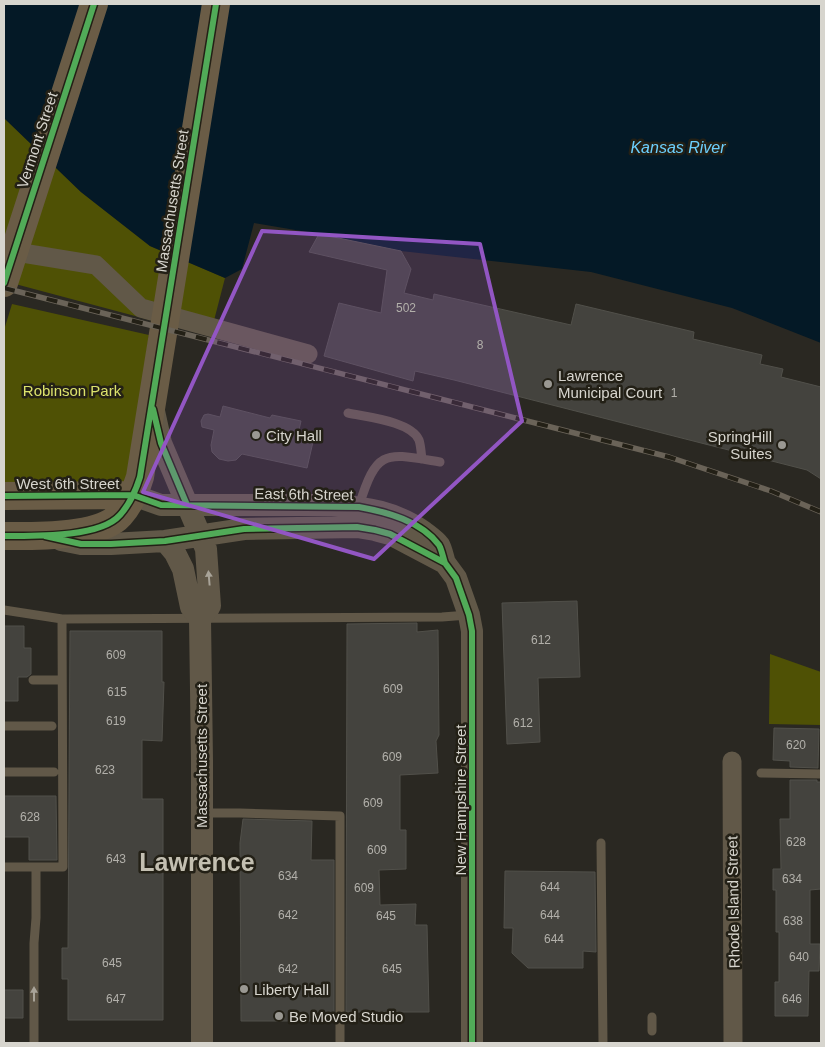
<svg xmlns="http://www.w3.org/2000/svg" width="825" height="1047" font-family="Helvetica,sans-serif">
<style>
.green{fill:#4f5105}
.water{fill:#041926}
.building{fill:#44433e;stroke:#51504a}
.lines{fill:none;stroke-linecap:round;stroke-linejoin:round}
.service{stroke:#615848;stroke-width:9}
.minor{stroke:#615848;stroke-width:19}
.tertiary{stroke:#615848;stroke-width:22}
.trunk{stroke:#6a5c46;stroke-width:28}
.rail-casing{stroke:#6a6358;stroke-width:5.5}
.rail{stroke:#232016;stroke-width:4;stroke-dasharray:11;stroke-linecap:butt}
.cycleway-casing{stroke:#232016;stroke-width:9}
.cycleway{stroke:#51ab58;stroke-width:6}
.oneway{fill:#a8a398}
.marked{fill:#9256c3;fill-opacity:0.2;stroke:#9256c3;stroke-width:4;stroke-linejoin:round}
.poi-dot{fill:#9a9892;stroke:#232016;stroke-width:2}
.labels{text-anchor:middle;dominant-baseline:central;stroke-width:5;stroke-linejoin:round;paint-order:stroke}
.number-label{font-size:12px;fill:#b2b0aa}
.street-label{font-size:15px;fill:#d7d5ce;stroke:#232016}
.poi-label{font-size:15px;fill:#d7d5ce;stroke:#232016;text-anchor:start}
.park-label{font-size:15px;fill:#dce26c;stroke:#232016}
.water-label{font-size:16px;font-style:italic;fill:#6ccffd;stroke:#232016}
.town-label{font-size:25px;font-weight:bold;fill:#c3bfb1;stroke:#232016}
</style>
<rect width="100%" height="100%" fill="#2a2822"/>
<!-- green -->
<path class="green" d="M4,118l77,74 69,54 75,32 -15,58 -206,-55z
M12,304l137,31 -20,138 -5,10 -120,1v-154z
M770,654l51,18v53l-52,-1z"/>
<!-- water -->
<path class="water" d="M4,4h817v339l-89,-35 -141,-36 -190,-21 -82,-17 -65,-11 -12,46 -17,9 -75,-32 -69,-54 -77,-74z"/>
<!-- building -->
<path class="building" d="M319,234l82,17 10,18 -7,24 29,7 1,-6 137,31 5,-21 118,28 -1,7 69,16 -2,9 23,5 -2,8 40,10v92l-14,-9 -353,-90 -39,-9 -2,10 -89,-25 15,-53 42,10 6,-43 -78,-18z
M223,406l47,12 2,-3 29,6 -4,18 16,3 -6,26 -65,-14 -6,6 -8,1 -9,-2 -7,-7 -1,-7 3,-15 -12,-3 -1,-6 3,-6 4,-1 12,3z
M577,601l3,76 -42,1 2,64 -33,2 -5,-141z
M417,623v9l21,-2 1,105 -3,6 2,32 -38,2v55h6v39l-27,1 1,35 36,-1 -1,21h12l2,87h-83l1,-388z
M4,626h20v22h7v26l-4,3h-9v24h-14z
M70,631h92v51h2l-2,59 -20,-1v59h21v221h-95v-41h-6v-31h6z
M774,728l45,1 -1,39 -28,-1v-6l-17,-1z
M790,780h27v2h4v107l-11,1v54h10l-1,27h-10l-1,45h-33v-34h4v-50h-3v-42h-3v-21h8l-1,-50h10z
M4,796h52l1,64h-28v-23h-25z
M243,819l69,2 -1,39h23v161h-93l-1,-178z
M505,871l90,1 1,80 -13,-1v17h-55l-16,-15 1,-25h-9z
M4,990h19v28h-19z"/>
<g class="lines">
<!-- service -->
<path class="service" d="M348,413c18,4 63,8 71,27 2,6 2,13 3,19
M359,506c18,-58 26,-53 81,-44
M4,610l58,9 380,-2 26,-2
M33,680h29
M4,726h48
M4,772h50
M761,773l60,1
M202,813h38l100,3v227
M601,843l2,200
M4,867h59l-1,-248
M652,1031v-14
M34,1043v-100l2,-25v-51"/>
<!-- minor -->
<path class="minor" d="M4,250l92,15 45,43 167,46
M732,761l1,282"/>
<!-- tertiary -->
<path class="tertiary" d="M154,411l7,32 45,106 4,57 -10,13
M133,495l28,10h171c34,2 64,7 92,27 5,4 11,8 15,13 3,5 4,13 6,18
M61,540l20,4h30l54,-3 79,-12 113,-2 18,3 15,4 55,29 11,15 13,37 3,16v412
M165,541l10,12 8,16 8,38 9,12 2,142v282"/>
<!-- trunk -->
<path class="trunk" d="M4,283l90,-279
M4,496l129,-1
M4,536c29,0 96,2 116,-21 9,-10 16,-25 20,-38l76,-473"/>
<!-- rail casing -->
<g class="rail-casing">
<path id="rail" d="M4,288l665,169 102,34 50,21"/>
</g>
<!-- rail -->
<use href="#rail" class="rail"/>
<!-- cycleway casing -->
<g class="cycleway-casing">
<path id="cycleway" d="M4,283l90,-279
M153,409l8,34 26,62
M4,496l129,-1 28,10 198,2c28,5 62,14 80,38 3,5 4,13 6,18
M4,536c29,0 96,2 116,-21 9,-10 16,-25 20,-38l76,-473
M45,536l36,8h30l54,-3 79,-12 113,-2 18,3 15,4 55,29 11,15 13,37 3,16v412"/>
</g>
<!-- cycleway -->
<use href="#cycleway" class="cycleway"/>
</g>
<!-- one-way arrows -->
<defs><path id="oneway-solid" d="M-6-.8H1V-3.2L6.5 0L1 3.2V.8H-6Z" transform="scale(1.25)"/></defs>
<g class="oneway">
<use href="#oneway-solid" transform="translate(209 578) rotate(-95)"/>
<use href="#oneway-solid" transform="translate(34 994) rotate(-90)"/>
</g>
<!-- marked area -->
<path class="marked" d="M262,231l218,13 42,177 -148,138 -231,-67z"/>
<!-- markers -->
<g class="poi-dot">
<circle cx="548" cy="384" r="5"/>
<circle cx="256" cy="435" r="5"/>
<circle cx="782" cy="445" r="5"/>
<circle cx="244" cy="989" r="5"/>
<circle cx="279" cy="1016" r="5"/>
</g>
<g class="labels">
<!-- number labels -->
<g class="number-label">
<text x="406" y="308">502</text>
<text x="480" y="345">8</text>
<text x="674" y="393">1</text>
<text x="541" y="640">612</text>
<text x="116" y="655">609</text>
<text x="393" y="689">609</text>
<text x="117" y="692">615</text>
<text x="116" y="721">619</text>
<text x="523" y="723">612</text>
<text x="796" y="745">620</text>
<text x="392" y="757">609</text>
<text x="105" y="770">623</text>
<text x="373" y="803">609</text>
<text x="30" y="817">628</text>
<text x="796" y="842">628</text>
<text x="377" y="850">609</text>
<text x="116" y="859">643</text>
<text x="288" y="876">634</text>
<text x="792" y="879">634</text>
<text x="550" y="887">644</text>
<text x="364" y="888">609</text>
<text x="288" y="915">642</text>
<text x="550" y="915">644</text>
<text x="386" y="916">645</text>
<text x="793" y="921">638</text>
<text x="554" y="939">644</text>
<text x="799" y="957">640</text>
<text x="112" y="963">645</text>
<text x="288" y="969">642</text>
<text x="392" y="969">645</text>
<text x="116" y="999">647</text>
<text x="792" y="999">646</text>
</g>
<!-- street labels -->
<g class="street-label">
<text transform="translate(37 140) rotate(-72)">Vermont Street</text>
<text transform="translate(172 201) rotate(-81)">Massachusetts Street</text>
<text x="68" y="483">West 6th Street</text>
<text transform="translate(304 494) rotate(1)">East 6th Street</text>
<text transform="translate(201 756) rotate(-90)">Massachusetts Street</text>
<text transform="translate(460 800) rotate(-90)">New Hampshire Street</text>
<text transform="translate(733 902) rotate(-91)">Rhode Island Street</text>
</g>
<!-- poi labels -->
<g class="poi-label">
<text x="558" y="375">Lawrence<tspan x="558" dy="17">Municipal Court</tspan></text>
<text x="266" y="435">City Hall</text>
<text x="772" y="436" text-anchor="end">SpringHill<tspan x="772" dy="17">Suites</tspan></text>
<text x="254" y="989">Liberty Hall</text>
<text x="289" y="1016">Be Moved Studio</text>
</g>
<!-- park labels -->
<g class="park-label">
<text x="72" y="390">Robinson Park</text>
</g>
<!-- water labels -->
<g class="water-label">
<text x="678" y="147">Kansas River</text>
</g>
<!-- town labels -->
<g class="town-label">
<text x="197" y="862">Lawrence</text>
</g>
</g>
<!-- border -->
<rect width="825" height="1047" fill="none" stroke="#d7d5ce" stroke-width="10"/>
</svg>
